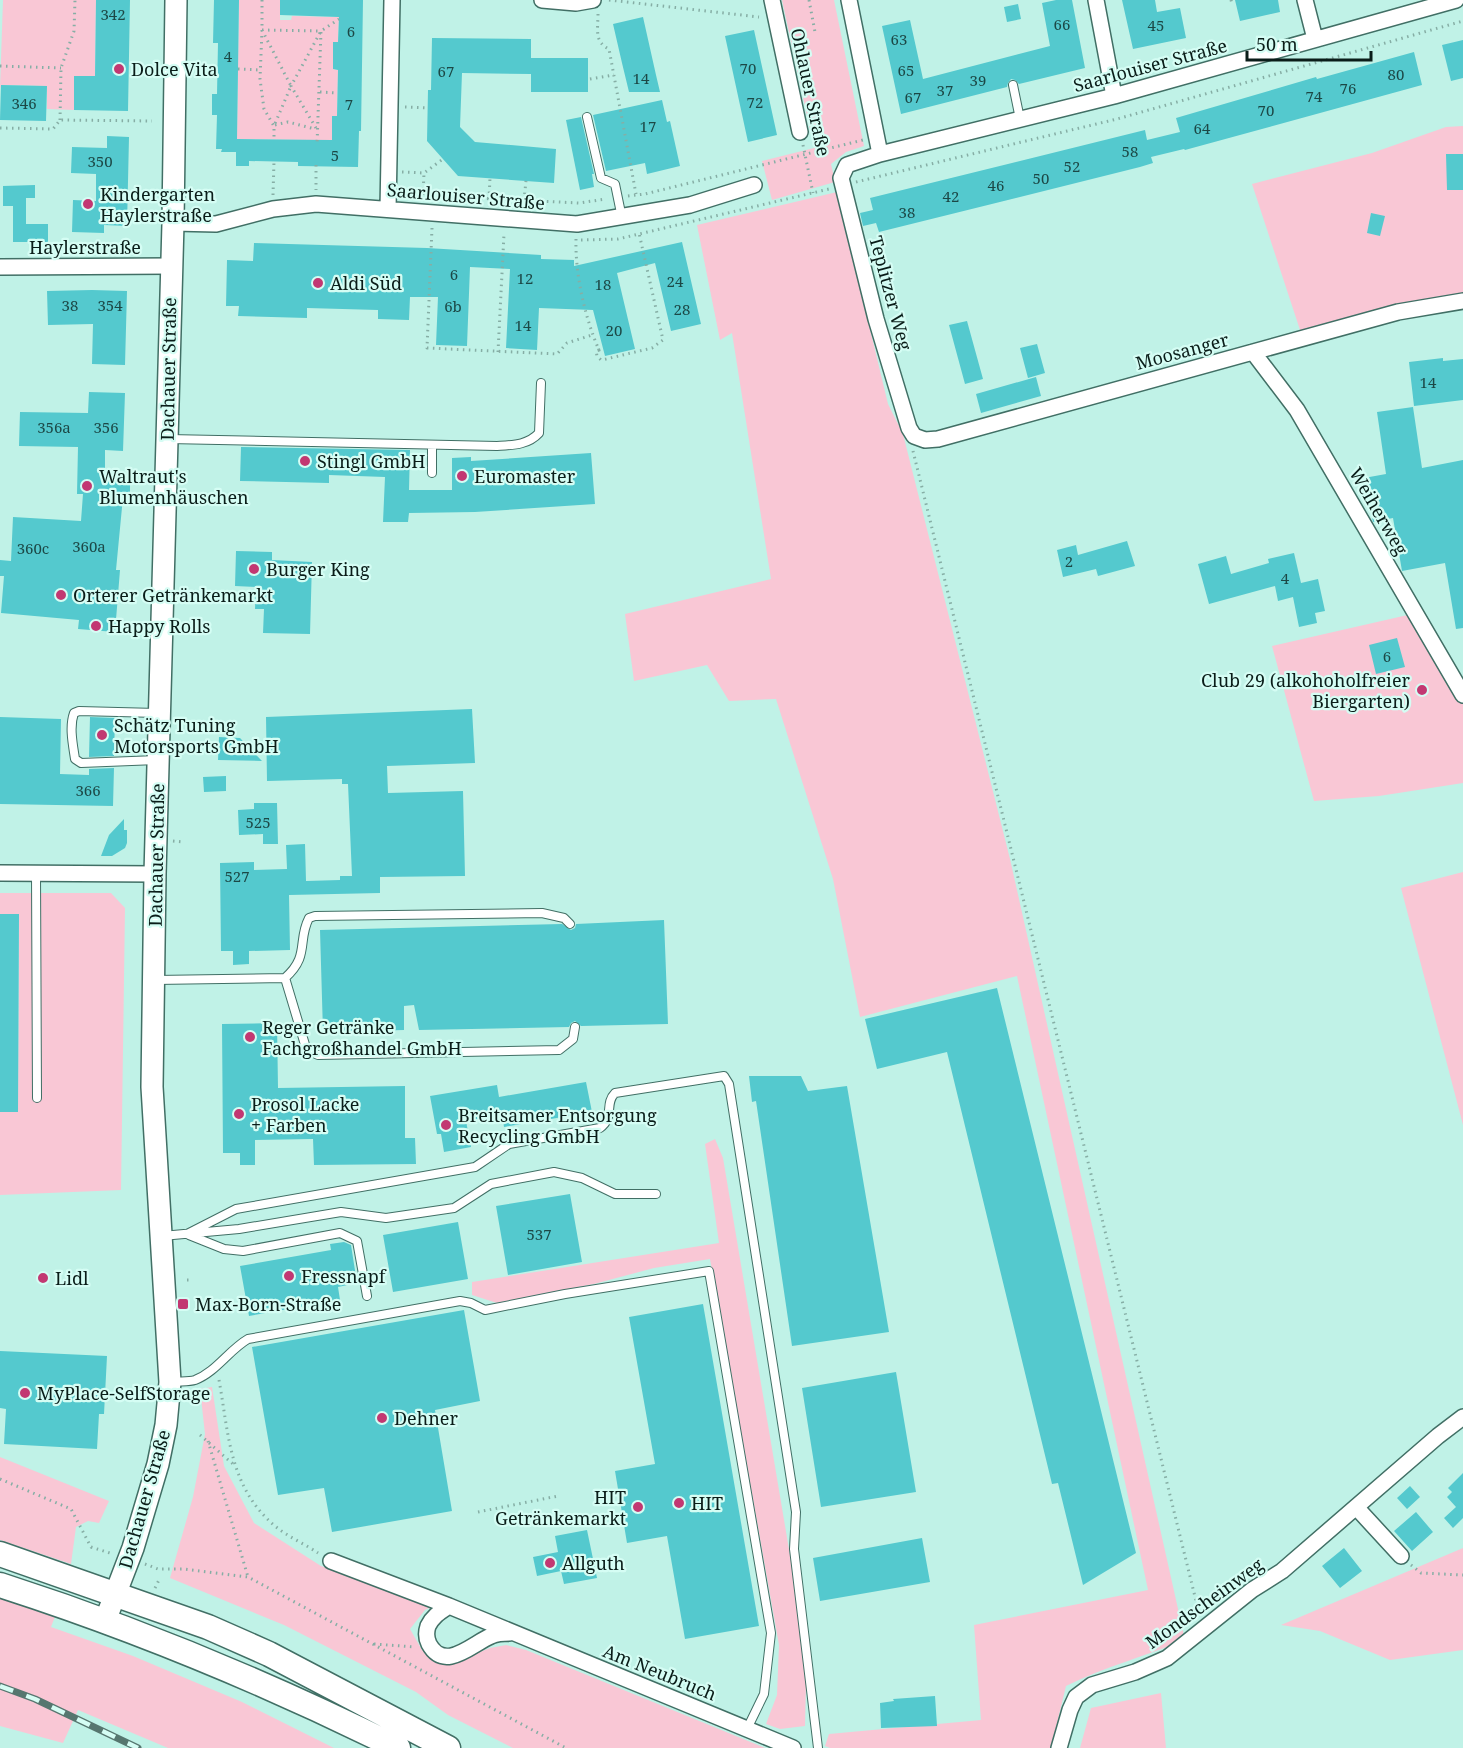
<svg xmlns="http://www.w3.org/2000/svg" width="1463" height="1748" font-family="'Noto Serif',serif">
<style>
.green{fill:#f9c7d5}
.building{fill:#54c9ce}
.lines{fill:none;stroke-linecap:round;stroke-linejoin:round}
.lane-casing{stroke:#416f65;stroke-width:10}
.street-casing{stroke:#416f65;stroke-width:18}
.secondary-casing{stroke:#416f65;stroke-width:24}
.primary-casing{stroke:#416f65;stroke-width:27}
.path{stroke:#86aea5;stroke-width:3;stroke-dasharray:1.5 4.5;stroke-linecap:butt}
.lane{stroke:#fff;stroke-width:8}
.street{stroke:#fff;stroke-width:15}
.secondary{stroke:#fff;stroke-width:21}
.primary{stroke:#fff;stroke-width:24}
.rail-casing{stroke:#56766f;stroke-width:7}
.rail{stroke:#d5fdf4;stroke-width:4.5;stroke-dasharray:14;stroke-linecap:butt}
.poi-dot{fill:#c23872;stroke:#d5fdf4;stroke-width:2}
.labels{text-anchor:middle;dominant-baseline:central;stroke-width:4.5;stroke-linejoin:round;paint-order:stroke}
.number-label{font-size:15px;fill:#1c4846}
.street-label{font-size:18px;fill:#0a1d19;stroke:#d5fdf4}
.poi-label{font-size:18px;fill:#0a1d19;stroke:#d5fdf4;text-anchor:start}
</style>
<rect width="100%" height="100%" fill="#c0f2e7"/>
<!-- green -->
<path class="green" d="M3,0h93l-1,76h-21v34l-27,-1v-23l-45,-1 -2,3z
M239,0h41v20h11l1,-4 47,1 -1,25h-5v27l5,1 -1,46h-5v14h5v15l-26,-5 -74,-1z
M782,0h52l30,146 -18,6 -15,12 4,18 -63,18 -10,-39 52,-13z
M1463,126v173l-161,37 -50,-152 120,-31 74,-26z
M837,192l51,212 15,30 107,425 175,781c-39,16 -81,27 -119,46l-15,62h-221l-5,-2 4,-12 152,-14 -7,-95 174,-35 -131,-614 -157,41 -27,-138 -57,-180 -47,2 -22,-36 -73,16 -9,-67 146,-35 -39,-246 -12,7 -23,-115z
M1412,614l51,85v84l-84,13 -65,5 -42,-155z
M1463,872v253l-62,-237z
M0,893h111l14,15 -4,282 -121,5v-83h18l1,-197 -19,-1z
M715,1139l8,19 73,433 10,92 -1,43 -25,3 -14,-5 11,-29 2,-50 -69,-386 -56,9 -60,16 -97,19 -25,-8v-13l247,-39 -14,-99z
M212,1387l12,79 30,57 67,43 112,40 -8,4 -15,19 12,21 27,14 41,-16 16,-3 20,5 239,98h-252l-65,-33 -32,-23 -132,-67 -114,-47 23,-81 12,-63 -5,-45z
M0,1457l109,44 -10,22 -11,-2 -12,6 -5,37 -71,-24z
M1463,1548v102l-73,10 -70,-29 -39,-6z
M0,1597l56,17 -5,13 82,29 109,46 92,46h-166l-90,-38 -15,33 -63,-17z
M1161,1693l5,55h-86l11,-40z"/>
<!-- building -->
<path class="building" d="M96,0h34l-2,111 -54,-1v-34h21z
M214,0h25l-2,139 95,1v-24h5l1,-46 -5,-1v-27h5l1,-25 -59,-2v-15h83l-2,131h-2l-1,36 -60,-1v-4l-49,-1v5h-13v-14h-15l1,-3h-6l1,-34h-5v-21h5l1,-51h-5z
M1056,0h16l13,68 -66,16 -4,-4 -4,-1 -3,4 -1,4 -106,27 -19,-88 28,-6 13,59 127,-33 -8,-43z
M1122,0h33l2,12 23,-4 6,30 -53,11z
M1235,0h43l2,12 -40,9z
M1018,4l3,15 -14,3 -3,-15z
M643,17l13,58 4,17h-31l-7,-29 -9,-39z
M754,30l23,105 -29,7 -23,-106z
M432,38l99,1v19h57v34h-57v-18l-69,-1 -2,54 15,15 81,7 -2,34 -96,-7 -31,-35 1,-51h3z
M1463,40v38l-12,3 -9,-36z
M1414,52l8,33 -237,65 -1,-1 -33,8 2,6 -13,4 -261,65 -3,-9 -13,3 -3,-13 13,-3 -3,-12 275,-68 2,10 33,-8 -4,-14 140,-41 1,2z
M1,85l46,1 -1,35 -46,-1z
M662,100l5,22 3,-1 10,45 -33,8 -2,-11 -39,8 -13,-56z
M581,117l13,57h-2l2,13 -14,3 -14,-70z
M107,136l22,1 -2,89 -23,-1v8l-32,-1 1,-32 23,1v-27l-25,-1 1,-26 35,1z
M1446,154h17v36h-16z
M35,185v13h-9v26h22v18h-35v-36h-10v-20z
M1371,213l14,3 -5,20 -13,-3z
M682,242l19,82 -30,7 -16,-68 -38,10 18,76 -30,7 -12,-46 -54,-2 -2,42 -31,-2 4,-79 -40,-2 -3,79 -31,-1 2,-48h-28l-1,23 -31,-1v-9l-71,-2v10l-69,-2 1,-10h-13l1,-46 26,1 1,-18 173,5 114,7v4l33,1v6z
M92,290l35,1 -2,74 -33,-1 1,-40 -45,1 -1,-34z
M967,321l16,58 -18,5 -16,-59z
M1037,344l8,29 -17,5 -8,-30z
M1443,358v3l20,-2v41l-49,6 -5,-44z
M1036,377l5,19 -60,17 -5,-19z
M89,392l36,1 -2,58 -18,-1v28l25,1v18h-7l-7,73h4l-5,62 -37,-3 1,-9 -78,-7 3,-37h-4v-16l11,1 2,-44 68,4 2,-27h-6l1,-47 -59,-1 1,-34 68,1z
M1413,407l9,61 41,-8v168l-7,1 -11,-66 -43,8 -9,-53 -20,4 -9,-44 22,-4 -9,-62z
M241,447l169,3 -1,40h43v-32l19,-1v4l120,-8 4,51 -120,8 -66,1 -1,9h-25l2,-45 -56,-2v8l-89,-2z
M1127,541l8,25 -37,10 -2,-7 -33,8 -6,-27 19,-5 2,10z
M236,551l36,1v8l40,2 -2,72 -47,-1 1,-24h-9l1,-22 -21,-1z
M1294,553l7,30 17,-4 7,32 -10,2 2,10 -18,4 -6,-30 -15,4 -3,-15 -66,18 -11,-40 28,-8 5,18 38,-11 -1,-4z
M1397,638l8,29 -29,7 -7,-29z
M472,709l3,54 -88,3 1,27 75,-2 2,85 -85,1v16l-91,2 1,55 -41,1v13l-16,1v-14h-12l-1,-88 34,-1v8l33,-1 -1,-24 19,-1 1,37 34,-1v-4h12l-4,-92h-6v-5l-75,2 -1,-64z
M0,717l61,2 -1,55 29,1v-6l25,-1 -1,38 -113,-2z
M90,717l25,1 -1,38 -25,1z
M219,737l21,1 22,23 -44,-1z
M226,776v15l-22,1 -1,-15z
M254,803h23l1,41h-15v-10l-24,1 -1,-25 16,-1z
M124,819v11h3v13l-2,5 -13,8h-11l8,-21z
M0,914h19l-1,198h-18z
M664,920l4,104 -87,2 -6,-5 -4,2 -2,4 -150,3 -5,-25 -10,1v24l-81,2 -3,-102 242,-6 9,6 4,-2 1,-4z
M997,988l139,565 -53,32 -25,-102 -6,1 -105,-432 -70,17 -12,-50z
M277,1023l1,65 127,-2v52h10l1,26 -102,1 -1,-26 -58,1v25h-15v-12h-17l-1,-129z
M749,1076h52l7,15 39,-5 42,246 -97,14 -36,-245 -4,1z
M586,1082l6,30 -88,15 -2,-12 -36,6 5,26 -27,5 -3,-18h-4l-7,-38 67,-11 2,12z
M570,1194l12,68 -74,13 -12,-69z
M458,1222l10,57 -75,13 -10,-57z
M344,1242l7,3 6,38 -19,4 2,13 -91,16 -9,-50 91,-16 -1,-6z
M703,1304l56,322 -74,13 -18,-103 -40,7 -12,-72 40,-7 -26,-147z
M464,1310l16,91 -45,9 17,101 -120,21 -8,-44 -46,7 -26,-148z
M0,1351l107,5 -3,58h-5l-2,35 -93,-5 2,-35 -6,-1z
M896,1372l20,120 -95,15 -19,-119z
M1463,1473v45l-10,10 -9,-10 12,-11 -9,-10 5,-5 -4,-4z
M1410,1486l10,11 -13,12 -10,-11z
M1416,1512l17,20 -21,19 -18,-20z
M587,1530l10,48 -33,6 -3,-13 -24,5 -4,-19 25,-5 -3,-16z
M922,1538l8,44 -110,19 -7,-43z
M1344,1548l18,23 -22,17 -18,-22z
M935,1696l2,30 -56,2 -1,-25 14,-2 -1,-2z"/>
<g class="lines">
<!-- lane casing -->
<g class="lane-casing">
<path id="lane" d="M1013,85l7,34
M587,117l14,61 14,6 7,34
M168,439l329,7c16,-1 31,-1 42,-13l2,-50
M432,445v28
M157,713l-78,-2 -5,2c-5,14 -1,32 1,46l6,4 76,-3
M36,873l1,225
M285,978c25,-22 12,-37 24,-60l6,-2 227,-3 22,5 6,6
M155,980l130,-2 21,70 3,3 9,4 241,-5 14,-11 2,-12
M187,1234l49,-25 239,-42 34,-23 91,-16c15,-11 4,-24 15,-35l109,-17 5,8 67,428 -2,37 24,199
M189,1235l35,14 19,2 97,-18 17,8 10,55
M162,1236l77,-7 102,-17 45,6 68,-10 37,-24 63,-12 28,6 33,16h41
M172,1382c7,-1 17,0 23,-2 21,-8 34,-30 53,-41l212,-38 11,2 14,7 80,-16 144,-23 62,362 -7,61 -17,35"/>
</g>
<!-- street casing -->
<g class="street-casing">
<path id="street" d="M542,0l34,3 17,-3
M772,0l28,132
M849,0l31,154
M1096,0l18,96
M1305,0l10,39
M1456,0l-342,96 -234,58 -33,11 -6,13 35,141 33,109 5,8 11,4 13,-1 460,-127 65,-11
M388,209l4,-209
M173,223l43,1 57,-15 43,-5 261,20 113,-19 64,-20
M0,267l171,-1
M1253,352l44,58 166,285
M0,873l155,1
M1356,1507l45,49
M331,1561l118,45 344,142
M449,1606c-9,6 -16,10 -21,20 -2,6 -2,12 1,18 16,29 44,-1 62,-8 6,-3 12,-3 19,-3
M1059,1748l11,-38 6,-13 16,-12 43,-13 32,-14 85,-68 30,-19 156,-135 25,-19"/>
</g>
<!-- secondary casing -->
<g class="secondary-casing">
<path id="secondary" d="M105,1621l28,-73 25,-84 8,-39 4,-43 -18,-295 3,-213 18,-651 3,-223"/>
</g>
<!-- primary casing -->
<g class="primary-casing">
<path id="primary" d="M0,1554l208,73 61,27 179,94
M0,1585c137,44 269,99 398,163"/>
</g>
<!-- path -->
<path class="path" d="M262,0v30l59,1 -4,114
M609,0l150,17
M809,0l6,32
M1231,0l1,4
M598,14c0,15 -4,28 11,35l27,145
M262,30l-2,49 4,30 10,17v13
M262,30l29,56 -17,40
M0,66l61,2
M238,69l22,1
M590,79l24,-4
M320,92l17,1
M405,107l23,1
M60,120l1,-52 13,-37 1,-31
M275,125l13,-3 27,7
M0,128l53,1 7,-9 92,1
M316,128l-25,-42 30,-55 18,-12
M803,145l10,48
M316,165v25
M402,172l22,1
M856,182l261,-63 346,-98
M273,195l1,-34
M423,195l1,-22 19,-14
M433,196l146,7 27,-4
M628,196l17,-2 218,-54
M489,199l1,-21
M524,200l2,-19
M432,228l-5,120 130,6 10,-11 25,-8
M576,239c-1,35 9,79 23,111l4,-1
M581,240l37,-1 211,-50
M599,350l-3,1 1,5 4,4 5,-1 46,-11 11,-8 -24,-107
M498,352l6,-118
M913,451l286,1162
M173,841l10,1
M187,1280h3
M219,1380c10,55 10,107 56,146 13,11 30,18 43,27
M200,1435l33,29
M208,1441l40,136
M0,1479l71,30 20,38 22,7
M478,1512l80,-16
M145,1564l13,5h26l64,8 318,171
M1411,1565l10,8 42,2
M155,1588l4,-8
M374,1644l41,3"/>
<!-- lane -->
<use href="#lane" class="lane"/>
<!-- street -->
<use href="#street" class="street"/>
<!-- secondary -->
<use href="#secondary" class="secondary"/>
<!-- primary -->
<use href="#primary" class="primary"/>
<!-- rail casing -->
<g class="rail-casing">
<path id="rail" d="M0,1686l35,13 103,49"/>
</g>
<!-- rail -->
<use href="#rail" class="rail"/>
</g>
<!-- markers -->
<g class="poi-dot">
<circle cx="119" cy="69" r="6"/>
<circle cx="88" cy="204" r="6"/>
<circle cx="318" cy="283" r="6"/>
<circle cx="305" cy="461" r="6"/>
<circle cx="462" cy="476" r="6"/>
<circle cx="87" cy="486" r="6"/>
<circle cx="254" cy="569" r="6"/>
<circle cx="61" cy="595" r="6"/>
<circle cx="96" cy="626" r="6"/>
<circle cx="1422" cy="690" r="6"/>
<circle cx="102" cy="735" r="6"/>
<circle cx="250" cy="1037" r="6"/>
<circle cx="239" cy="1114" r="6"/>
<circle cx="446" cy="1125" r="6"/>
<circle cx="289" cy="1276" r="6"/>
<circle cx="43" cy="1278" r="6"/>
<rect x="177" y="1298" width="12" height="12" rx="3"/>
<circle cx="25" cy="1393" r="6"/>
<circle cx="382" cy="1418" r="6"/>
<circle cx="679" cy="1503" r="6"/>
<circle cx="638" cy="1507" r="6"/>
<circle cx="550" cy="1563" r="6"/>
</g>
<g class="labels">
<!-- number labels -->
<g class="number-label">
<text x="113" y="14">342</text>
<text x="1062" y="24">66</text>
<text x="1156" y="25">45</text>
<text x="351" y="31">6</text>
<text x="899" y="39">63</text>
<text x="228" y="56">4</text>
<text x="748" y="68">70</text>
<text x="906" y="70">65</text>
<text x="446" y="71">67</text>
<text x="1396" y="74">80</text>
<text x="641" y="78">14</text>
<text x="978" y="80">39</text>
<text x="1348" y="88">76</text>
<text x="945" y="90">37</text>
<text x="1314" y="96">74</text>
<text x="913" y="97">67</text>
<text x="755" y="102">72</text>
<text x="24" y="103">346</text>
<text x="349" y="104">7</text>
<text x="1266" y="110">70</text>
<text x="648" y="126">17</text>
<text x="1202" y="128">64</text>
<text x="1130" y="151">58</text>
<text x="335" y="155">5</text>
<text x="100" y="161">350</text>
<text x="1072" y="166">52</text>
<text x="1041" y="178">50</text>
<text x="996" y="185">46</text>
<text x="951" y="196">42</text>
<text x="907" y="212">38</text>
<text x="454" y="274">6</text>
<text x="525" y="278">12</text>
<text x="675" y="281">24</text>
<text x="603" y="284">18</text>
<text x="70" y="305">38</text>
<text x="110" y="305">354</text>
<text x="453" y="306">6b</text>
<text x="682" y="309">28</text>
<text x="523" y="325">14</text>
<text x="614" y="330">20</text>
<text x="1428" y="382">14</text>
<text x="54" y="427">356a</text>
<text x="106" y="427">356</text>
<text x="89" y="546">360a</text>
<text x="33" y="548">360c</text>
<text x="1069" y="561">2</text>
<text x="1285" y="578">4</text>
<text x="1387" y="656">6</text>
<text x="88" y="790">366</text>
<text x="258" y="822">525</text>
<text x="237" y="876">527</text>
<text x="539" y="1234">537</text>
</g>
<!-- street labels -->
<g class="street-label">
<text transform="translate(1150 65) rotate(-15)">Saarlouiser Straße</text>
<text transform="translate(811 92) rotate(78)">Ohlauer Straße</text>
<text transform="translate(466 196) rotate(5)">Saarlouiser Straße</text>
<text x="85" y="247">Haylerstraße</text>
<text transform="translate(891 293) rotate(75)">Teplitzer Weg</text>
<text transform="translate(1182 351) rotate(-15)">Moosanger</text>
<text transform="translate(168 369) rotate(-89)">Dachauer Straße</text>
<text transform="translate(1379 511) rotate(60)">Weiherweg</text>
<text transform="translate(156 855) rotate(-89)">Dachauer Straße</text>
<text transform="translate(144 1499) rotate(-74)">Dachauer Straße</text>
<text transform="translate(1204 1603) rotate(-36)">Mondscheinweg</text>
<text transform="translate(660 1672) rotate(22)">Am Neubruch</text>
</g>
<!-- poi labels -->
<g class="poi-label">
<text x="131" y="69">Dolce Vita</text>
<text x="100" y="194">Kindergarten<tspan x="100" dy="21">Haylerstraße</tspan></text>
<text x="330" y="283">Aldi Süd</text>
<text x="317" y="461">Stingl GmbH</text>
<text x="99" y="476">Waltraut's<tspan x="99" dy="21">Blumenhäuschen</tspan></text>
<text x="474" y="476">Euromaster</text>
<text x="266" y="569">Burger King</text>
<text x="73" y="595">Orterer Getränkemarkt</text>
<text x="108" y="626">Happy Rolls</text>
<text x="1410" y="680" text-anchor="end">Club 29 (alkohoholfreier<tspan x="1410" dy="21">Biergarten)</tspan></text>
<text x="114" y="725">Schätz Tuning<tspan x="114" dy="21">Motorsports GmbH</tspan></text>
<text x="262" y="1027">Reger Getränke<tspan x="262" dy="21">Fachgroßhandel GmbH</tspan></text>
<text x="251" y="1104">Prosol Lacke<tspan x="251" dy="21">+ Farben</tspan></text>
<text x="458" y="1115">Breitsamer Entsorgung<tspan x="458" dy="21">Recycling GmbH</tspan></text>
<text x="301" y="1276">Fressnapf</text>
<text x="55" y="1278">Lidl</text>
<text x="195" y="1304">Max-Born-Straße</text>
<text x="37" y="1393">MyPlace-SelfStorage</text>
<text x="394" y="1418">Dehner</text>
<text x="626" y="1497" text-anchor="end">HIT<tspan x="626" dy="21">Getränkemarkt</tspan></text>
<text x="691" y="1503">HIT</text>
<text x="562" y="1563">Allguth</text>
</g>
</g>
<!-- scale -->
<path d="M1247 51v9h124v-9" fill="none" stroke="#0a1d19" stroke-width="3"/>
<text x="1256" y="51" font-size="18" fill="#0a1d19" stroke="#d5fdf4" stroke-width="4.5" paint-order="stroke">50 m</text>
</svg>
